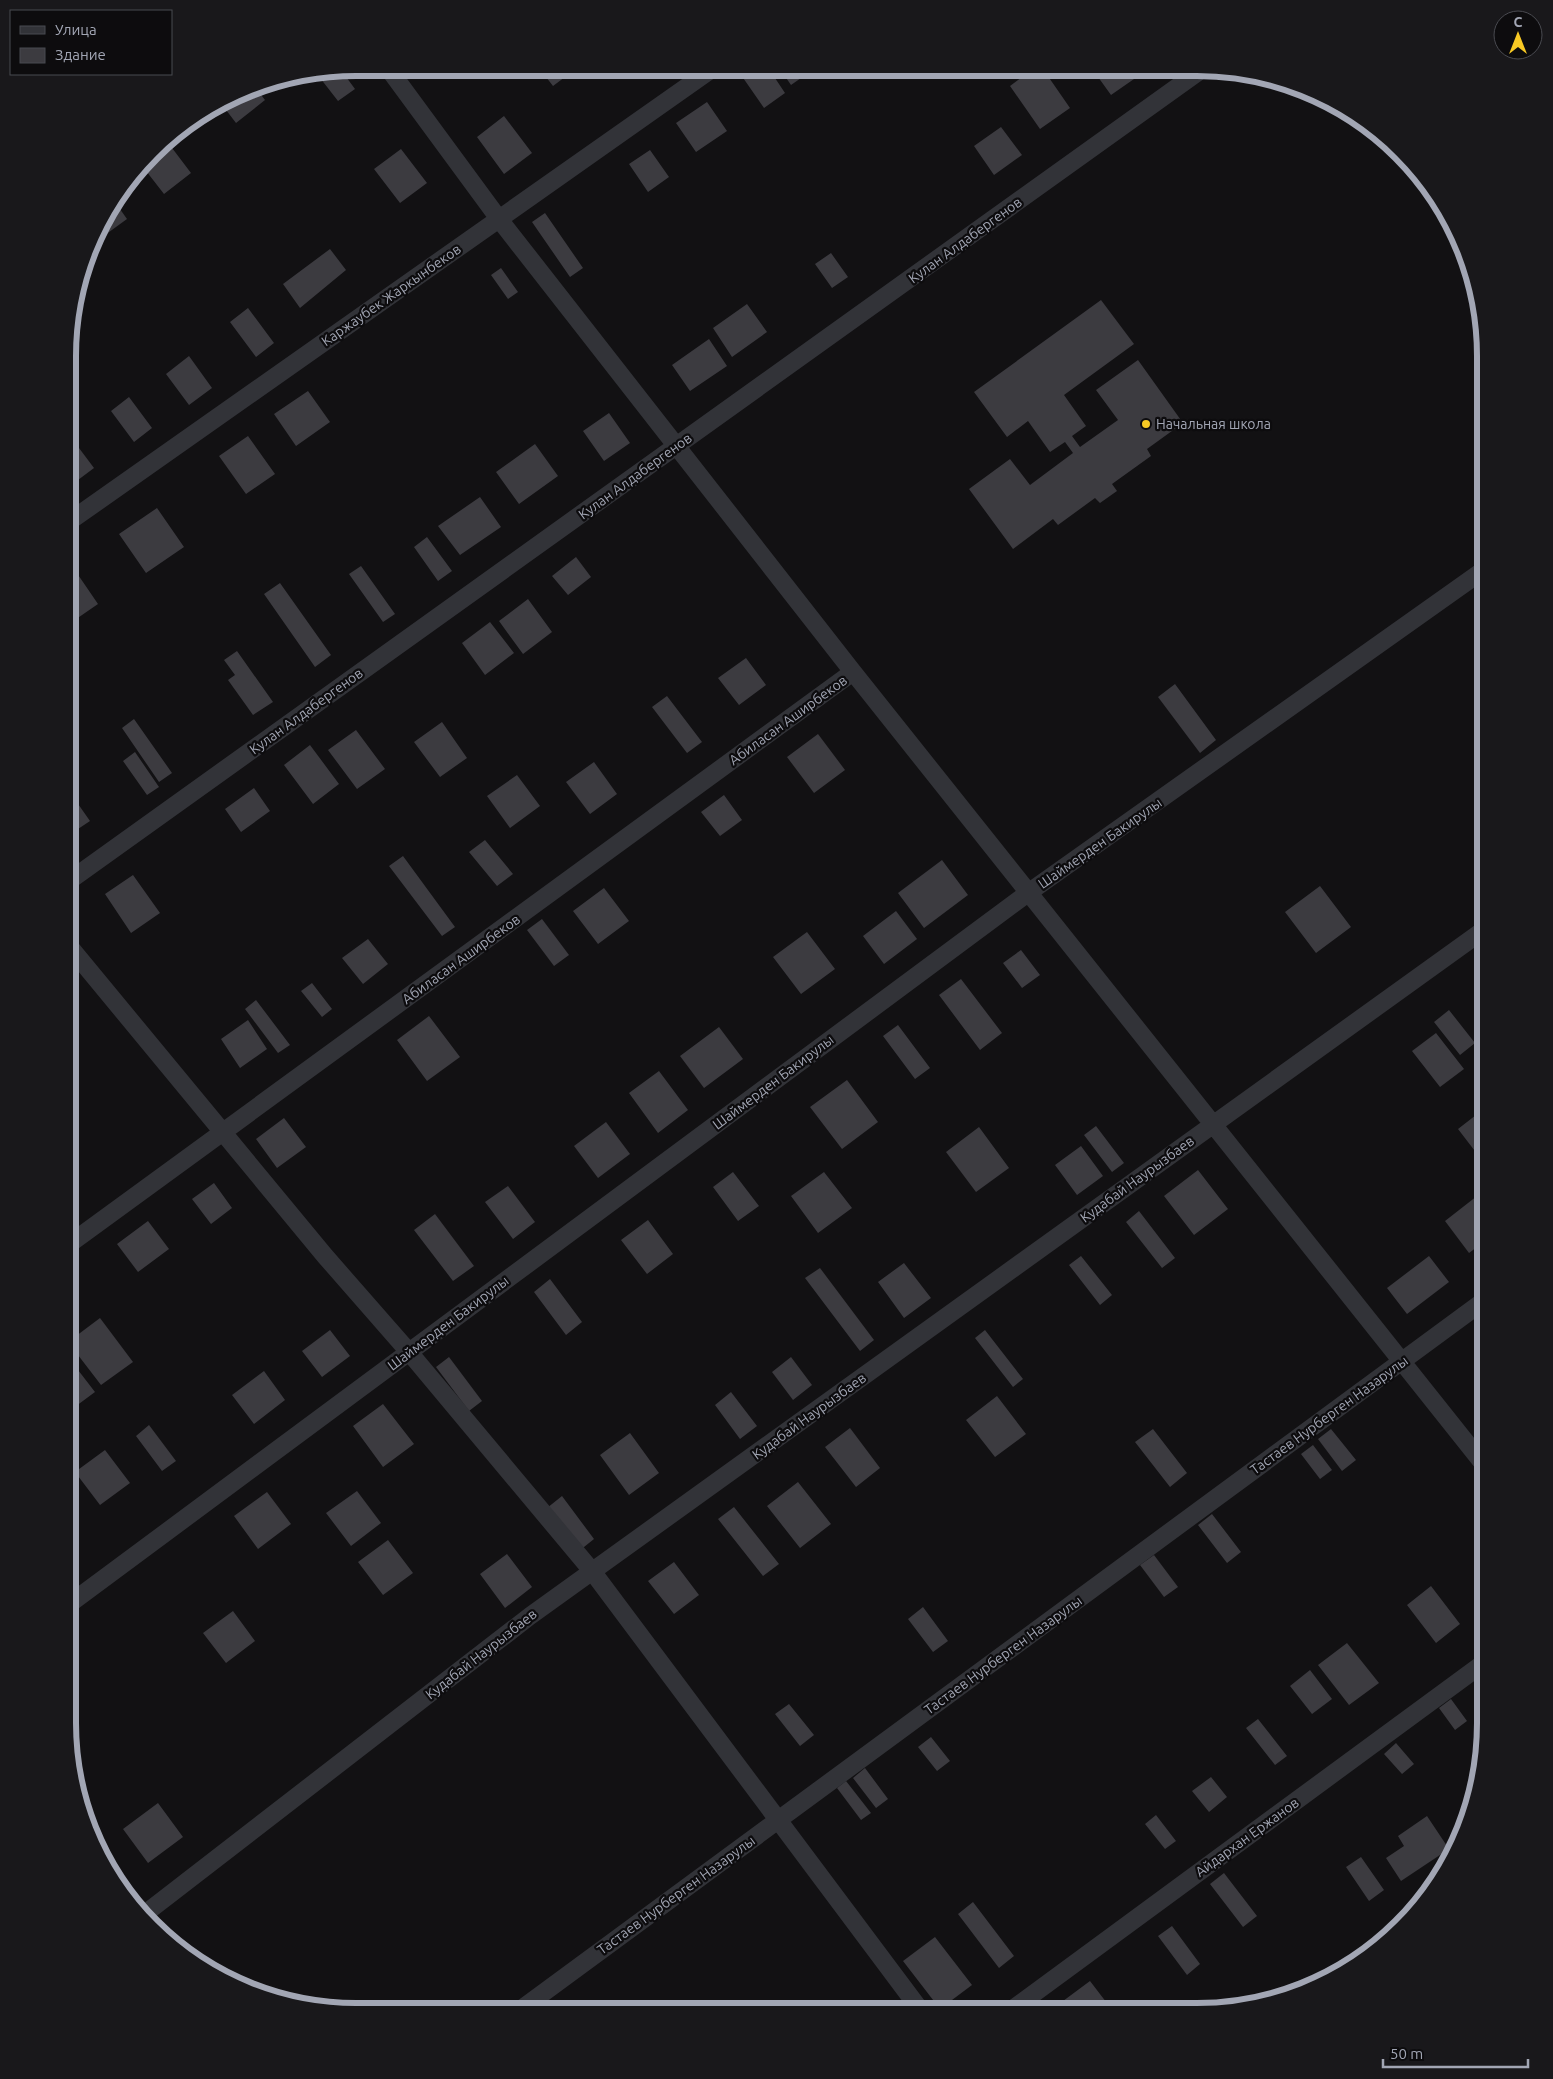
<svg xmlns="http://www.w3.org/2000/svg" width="1553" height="2079" font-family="Ubuntu,sans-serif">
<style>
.building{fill:#3c3b40}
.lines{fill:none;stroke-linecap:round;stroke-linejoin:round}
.minor{stroke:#323338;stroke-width:18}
.poi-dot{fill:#f8c924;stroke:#0d0c0e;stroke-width:2}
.labels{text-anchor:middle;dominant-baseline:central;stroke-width:4.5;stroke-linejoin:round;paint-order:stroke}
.street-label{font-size:14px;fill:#a2a6b4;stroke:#0d0c0e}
.poi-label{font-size:14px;fill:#a2a6b4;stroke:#0d0c0e;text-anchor:start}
.rim{fill:none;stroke:#a2a6b4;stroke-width:6}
</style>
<rect width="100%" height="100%" fill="#121113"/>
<!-- building -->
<path class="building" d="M539,68h38l-24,18z
M743,69h26l16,24 -21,15 -25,-36z
M780,69h34l-23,16z
M1033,69h10l27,39 -30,21 -30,-43z
M341,70l14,19 -17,12 -21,-27z
M1093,70h54l-36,25z
M255,87l10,13 -29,23 -13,-17z
M707,102l20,29 -31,21 -20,-29z
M504,116l28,37 -28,21 -27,-37z
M1001,127l21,28 -28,20 -20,-29z
M166,140l25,33 -27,21 -21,-27z
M401,149l26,34 -27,20 -26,-34z
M650,150l19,27 -21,15 -19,-28z
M115,202l12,17 -22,16 -5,-6 6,-17z
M545,213l38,55 -13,9 -38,-55z
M330,249l16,21 -46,38 -17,-24z
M831,253l17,24 -16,11 -17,-24z
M501,268l17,24 -10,7 -17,-24z
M1101,300l33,44 -70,51 22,31 -14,10 8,11 38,-27 -22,-30 42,-30 45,63 -36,26 4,7 -39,28 5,7 -17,12 -5,-5 -37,27 -5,-6 -40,30 -44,-60 41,-30 20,26 43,-32 -8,-11 -15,10 -22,-31 -21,16 -33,-45z
M747,304l20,28 -35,25 -19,-29z
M248,308l26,35 -18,14 -26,-35z
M709,339l18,27 -37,25 -18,-26z
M189,356l23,32 -23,17 -23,-31z
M308,391l22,31 -34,24 -22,-32z
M129,397l23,31 -18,14 -23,-31z
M609,413l21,30 -26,18 -21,-30z
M248,436l27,38 -29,20 -27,-38z
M73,440l21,28 -24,18v-43z
M535,444l23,32 -39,28 -23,-32z
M480,497l21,30 -41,28 -22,-29z
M157,508l27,39 -38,26 -27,-39z
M427,537l25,34 -14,10 -24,-34z
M576,557l15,20 -23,18 -16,-19z
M70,563l28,41 -29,20z
M361,566l34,48 -12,8 -34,-48z
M280,583l51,72 -16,12 -51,-73z
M528,599l24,33 -29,22 -24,-33z
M490,622l24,31 -29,22 -23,-32z
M237,651l36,51 -20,13 -25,-35 7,-5 -11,-15z
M746,658l20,27 -27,20 -21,-27z
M1175,684l41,56 -16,13 -42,-56z
M667,696l35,46 -15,11 -35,-46z
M134,719l38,54 -13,9 -37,-54z
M442,722l25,36 -27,19 -26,-35z
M356,730l29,39 -28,20 -29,-39z
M818,734l27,36 -31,23 -27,-36z
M310,745l29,39 -26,20 -29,-39z
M135,752l24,35 -12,8 -24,-34z
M594,762l23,32 -27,20 -24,-32z
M517,775l23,31 -30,22 -23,-32z
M254,788l16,23 -29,21 -16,-23z
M69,791l21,30 -21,14z
M724,795l18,25 -22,16 -19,-24z
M485,840l28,34 -16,12 -28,-34z
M403,856l52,71 -13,9 -53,-70z
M942,860l26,35 -44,33 -26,-35z
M133,875l27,38 -29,20 -26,-39z
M1320,886l31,41 -35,26 -31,-41z
M604,888l25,33 -31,23 -25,-33z
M896,911l21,28 -33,25 -21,-28z
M542,919l27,36 -15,11 -27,-36z
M807,932l28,37 -34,25 -28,-37z
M368,939l20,25 -25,20 -21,-26z
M1021,950l19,25 -18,13 -19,-25z
M961,979l41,54 -22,17 -41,-55z
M312,983l20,26 -10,8 -21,-26z
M256,1000l34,45 -12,8 -33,-44z
M1449,1010l26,33 -15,12 -26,-33z
M429,1016l31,41 -33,24 -30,-41z
M248,1020l19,29 -27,19 -19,-29z
M898,1025l32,43 -15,11 -32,-43z
M719,1027l24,32 -39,29 -24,-32z
M1436,1033l28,36 -24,18 -28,-36z
M659,1071l29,39 -30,23 -29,-40z
M847,1080l31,42 -36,27 -32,-42z
M1485,1108v48l-4,3 -23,-30z
M284,1118l22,29 -29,21 -21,-29z
M606,1122l24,32 -32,24 -24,-32z
M1096,1126l28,37 -12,9 -28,-37z
M979,1127l30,41 -33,24 -30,-40z
M1081,1146l22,30 -26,19 -22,-30z
M1198,1170l30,39 -34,26 -30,-39z
M733,1172l26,34 -21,15 -25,-34z
M824,1172l28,36 -34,25 -27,-37z
M214,1183l18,25 -21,16 -19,-25z
M508,1186l27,36 -22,17 -28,-37z
M1477,1196l8,11v34l-16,12 -24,-32z
M1139,1211l36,47 -13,10 -36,-46z
M435,1214l39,52 -21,15 -39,-51z
M648,1220l25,34 -26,20 -26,-34z
M148,1221l21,28 -31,23 -21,-28z
M1081,1256l31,39 -12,10 -31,-40z
M1429,1256l20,26 -42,32 -20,-26z
M904,1263l27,35 -27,20 -26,-36z
M820,1268l54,72 -14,11 -55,-73z
M550,1279l32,43 -16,13 -32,-43z
M100,1318l33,44 -32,23 -33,-43z
M330,1330l20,26 -28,21 -20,-26z
M985,1330l38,49 -10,8 -38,-49z
M68,1357l27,35 -27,20z
M449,1357l33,44 -13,10 -33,-44z
M791,1357l21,28 -19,15 -21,-28z
M264,1371l21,29 -31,24 -22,-29z
M731,1392l26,34 -17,13 -25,-34z
M997,1396l29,38 -31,23 -29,-37z
M383,1404l31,40 -31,23 -30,-41z
M149,1425l27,36 -14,10 -26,-35z
M850,1428l30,40 -24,19 -31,-40z
M1153,1429l34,44 -17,14 -35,-45z
M1331,1429l25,31 -14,11 -24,-32z
M630,1433l29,40 -30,22 -29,-40z
M1313,1445l19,25 -12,9 -19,-25z
M105,1450l25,33 -30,22 -25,-33z
M798,1482l33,42 -31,24 -33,-42z
M357,1491l24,32 -30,23 -25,-33z
M267,1492l24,32 -33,25 -24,-33z
M562,1496l32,43 -15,12 -32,-43z
M734,1507l45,57 -16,12 -45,-57z
M1212,1514l29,38 -14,11 -29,-38z
M388,1540l25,33 -30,22 -25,-33z
M1485,1551v12l-6,-8z
M507,1554l25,33 -27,21 -25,-34z
M1154,1555l24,32 -14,10 -24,-32z
M674,1562l25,33 -25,19 -26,-33z
M1431,1586l29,38 -24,19 -29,-38z
M923,1607l25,34 -15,11 -25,-33z
M233,1611l22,30 -29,22 -23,-30z
M1347,1643l32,40 -30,22 -31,-40z
M1310,1670l22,29 -20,15 -22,-28z
M1451,1699l16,22 -12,9 -16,-22z
M789,1704l25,31 -14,11 -25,-32z
M1258,1719l29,37 -12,9 -29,-37z
M931,1737l19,24 -13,10 -19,-24z
M1396,1743l18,21 -12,10 -18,-20z
M865,1768l23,31 -12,9 -23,-30z
M1211,1777l16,20 -18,15 -17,-21z
M846,1781l25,32 -10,7 -24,-32z
M158,1803l25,34 -35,26 -25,-34z
M1156,1815l20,26 -11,8 -20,-25z
M1427,1816l22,33 -48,32 -15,-23 18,-12 -6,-10z
M1361,1857l23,33 -15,11 -23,-34z
M1224,1873l33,43 -14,11 -33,-43z
M973,1902l41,54 -15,12 -41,-54z
M1172,1926l28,38 -13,11 -29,-39z
M935,1937l37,48 -32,24 -37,-48z
M1090,1981l23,30h-49l-5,-7z"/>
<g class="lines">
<!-- minor -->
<path class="minor" d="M388,68l111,151 354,453 632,794
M70,521l642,-452
M69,881l1132,-811
M69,946l256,310 84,96 183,219 329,440
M68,1245l785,-573
M68,1605l960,-712 457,-324
M142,1916l388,-300 955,-687
M520,2010l965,-710
M1010,2011l475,-349"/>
</g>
<!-- markers -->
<circle class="poi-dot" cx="1146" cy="424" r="5"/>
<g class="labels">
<!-- street labels -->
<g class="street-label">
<text transform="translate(965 240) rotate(-36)">Кулан Алдабергенов</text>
<text transform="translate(391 295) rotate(-35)">Каржаубек Жаркынбеков</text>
<text transform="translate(635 476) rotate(-36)">Кулан Алдабергенов</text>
<text transform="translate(306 711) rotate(-36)">Кулан Алдабергенов</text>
<text transform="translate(788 720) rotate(-36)">Абиласан Аширбеков</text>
<text transform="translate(1100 843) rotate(-35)">Шаймерден Бакирулы</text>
<text transform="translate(461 959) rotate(-36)">Абиласан Аширбеков</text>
<text transform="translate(773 1082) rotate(-37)">Шаймерден Бакирулы</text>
<text transform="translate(1137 1179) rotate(-36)">Кудабай Наурызбаев</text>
<text transform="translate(448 1323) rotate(-37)">Шаймерден Бакирулы</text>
<text transform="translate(1329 1415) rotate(-36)">Тастаев Нурберген Назарулы</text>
<text transform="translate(809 1416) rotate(-36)">Кудабай Наурызбаев</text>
<text transform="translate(481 1654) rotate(-38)">Кудабай Наурызбаев</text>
<text transform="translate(1003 1655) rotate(-36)">Тастаев Нурберген Назарулы</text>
<text transform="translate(1247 1837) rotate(-36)">Айдархан Ержанов</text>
<text transform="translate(676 1895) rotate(-36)">Тастаев Нурберген Назарулы</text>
</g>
<!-- poi labels -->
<g class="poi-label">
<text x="1156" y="424">Начальная школа</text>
</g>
</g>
<!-- crop -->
<path d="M0 0H1553V2079H0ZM356 76H1197A280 280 0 0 1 1477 356V1723A280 280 0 0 1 1197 2003H356A280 280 0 0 1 76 1723V356A280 280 0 0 1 356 76Z" fill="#19181b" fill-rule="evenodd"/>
<path class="rim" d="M356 76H1197A280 280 0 0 1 1477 356V1723A280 280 0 0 1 1197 2003H356A280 280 0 0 1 76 1723V356A280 280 0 0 1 356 76Z"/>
<!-- legend -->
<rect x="10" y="10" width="162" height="65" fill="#0d0c0e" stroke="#494a50"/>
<rect x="20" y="26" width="25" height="8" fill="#323338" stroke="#494a50"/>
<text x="55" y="35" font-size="15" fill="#a2a6b4">Улица</text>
<rect x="20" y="48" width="25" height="15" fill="#3c3b40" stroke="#494a50"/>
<text x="55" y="60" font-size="15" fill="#a2a6b4">Здание</text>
<!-- north arrow -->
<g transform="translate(1518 35)"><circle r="24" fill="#0d0c0e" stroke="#494a50"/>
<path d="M0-4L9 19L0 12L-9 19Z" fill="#f8c924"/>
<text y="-8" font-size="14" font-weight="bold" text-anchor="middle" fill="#a2a6b4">С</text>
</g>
<!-- scale -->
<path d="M1383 2059v8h145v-8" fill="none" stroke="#a2a6b4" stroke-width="2.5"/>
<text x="1390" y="2059" font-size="15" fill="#a2a6b4" stroke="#0d0c0e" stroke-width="4" paint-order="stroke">50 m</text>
</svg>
